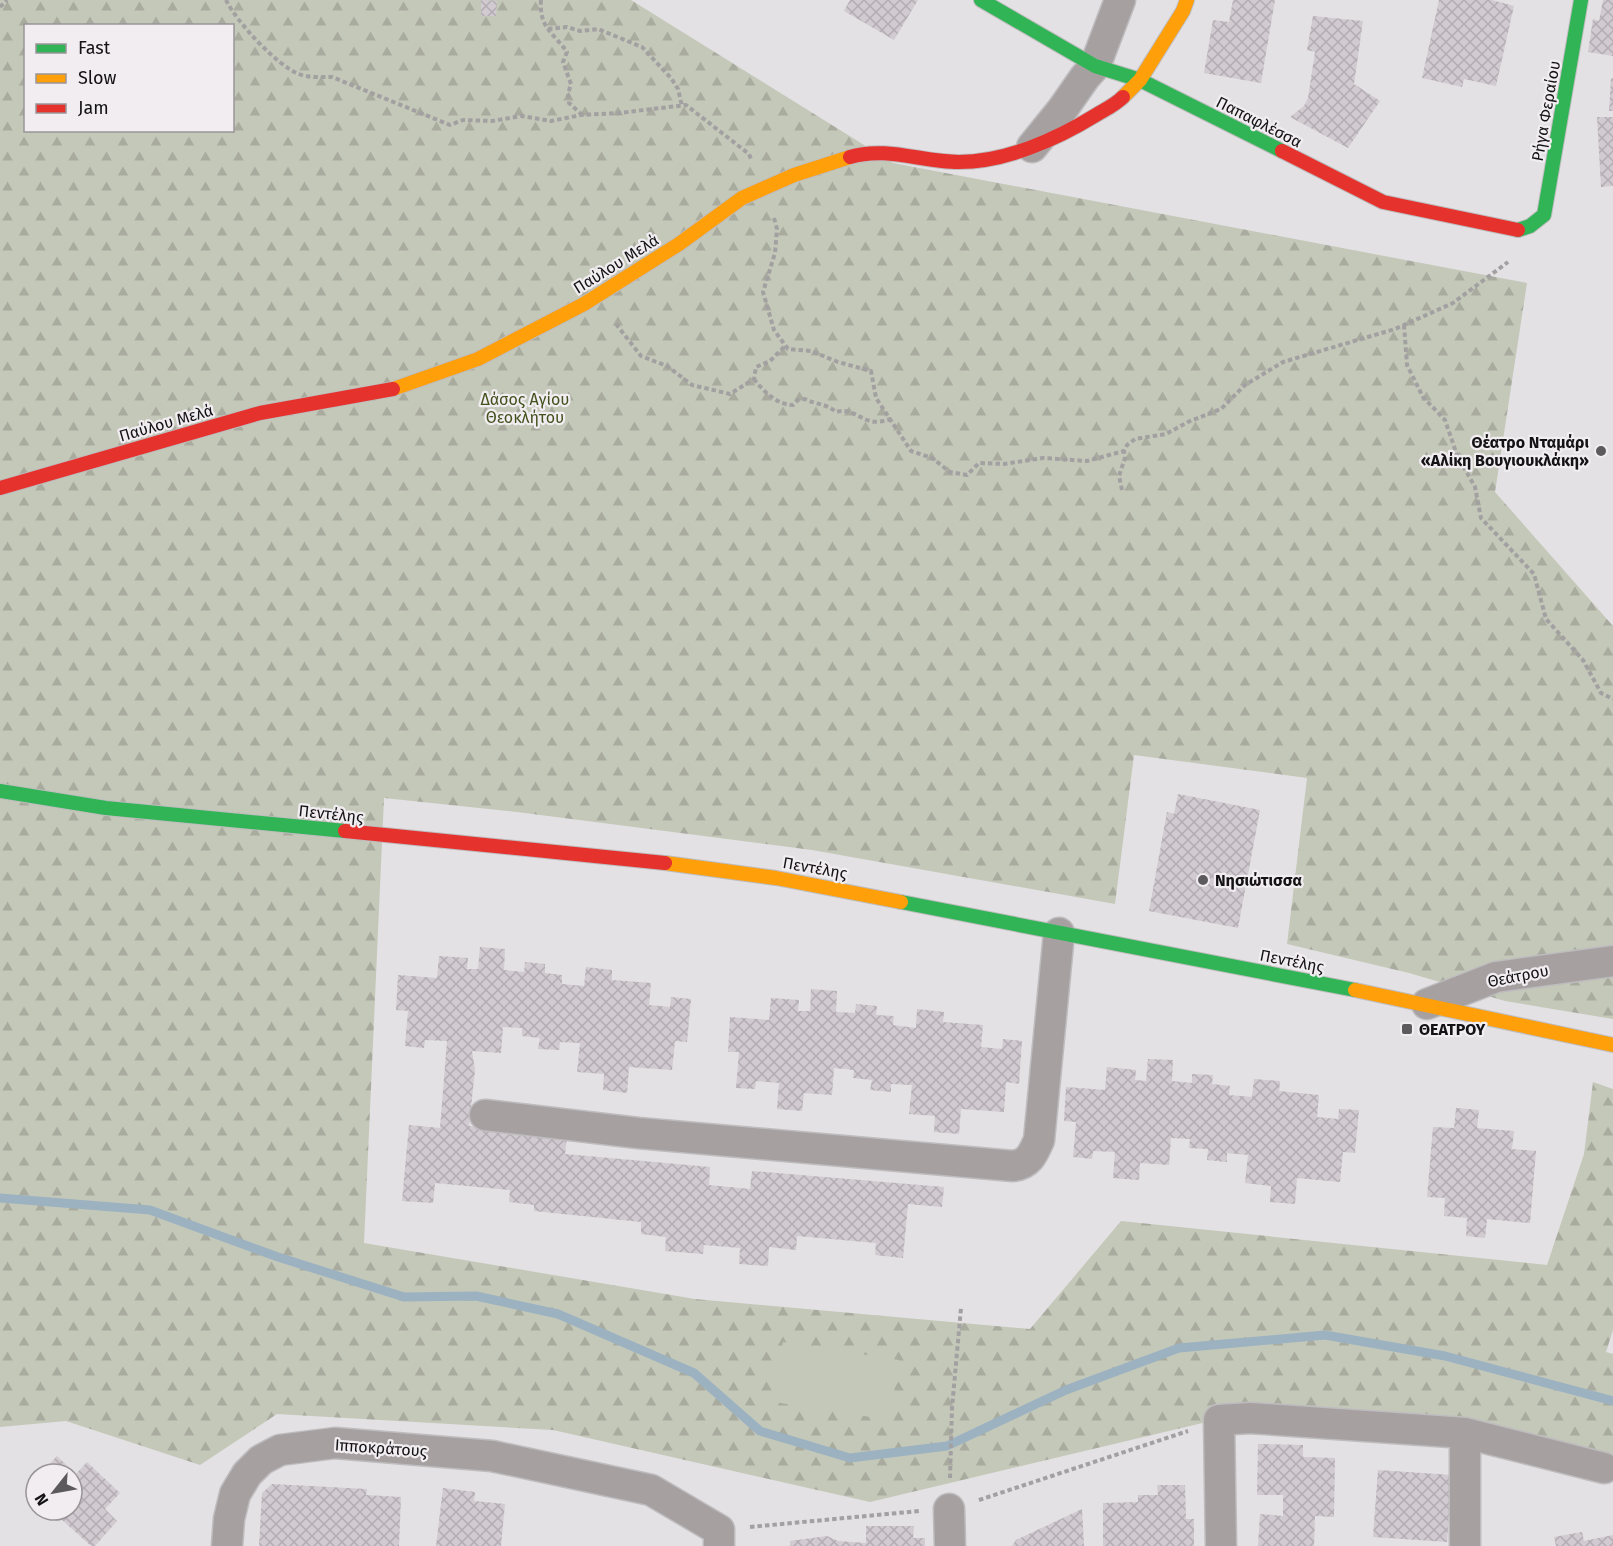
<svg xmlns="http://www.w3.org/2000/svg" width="1613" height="1546" font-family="'Fira Sans',sans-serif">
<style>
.forest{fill:url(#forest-firs);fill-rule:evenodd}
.garden{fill:#c4c8b9}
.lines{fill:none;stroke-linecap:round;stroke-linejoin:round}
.stream{stroke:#9cb2c1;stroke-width:9}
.building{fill:url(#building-cross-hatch)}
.street-casing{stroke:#bebcbe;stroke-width:33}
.fast-casing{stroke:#bebcbe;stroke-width:16}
.slow-casing{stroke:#bebcbe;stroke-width:16}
.jam-casing{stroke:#bebcbe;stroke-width:16}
.path{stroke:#a3a0a2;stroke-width:4;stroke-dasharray:4.5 3;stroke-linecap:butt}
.street{stroke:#a6a0a1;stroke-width:30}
.fast{stroke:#30b455;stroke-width:14}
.slow{stroke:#ff9f0a;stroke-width:14}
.jam{stroke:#e5322d;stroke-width:14}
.poi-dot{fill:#5c5a5c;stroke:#f1edf1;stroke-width:2}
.labels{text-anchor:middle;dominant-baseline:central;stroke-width:4.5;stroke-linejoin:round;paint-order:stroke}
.street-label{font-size:16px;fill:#141214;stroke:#f1edf1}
.park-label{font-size:16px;fill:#43521d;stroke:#f1edf1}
.poi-label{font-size:16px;font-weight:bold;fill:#141214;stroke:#f1edf1;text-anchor:start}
</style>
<defs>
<pattern id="forest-firs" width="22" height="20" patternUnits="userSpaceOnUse" patternTransform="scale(1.5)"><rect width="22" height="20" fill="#c4c8b9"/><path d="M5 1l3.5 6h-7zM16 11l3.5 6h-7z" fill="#a8ab9e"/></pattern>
<pattern id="building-cross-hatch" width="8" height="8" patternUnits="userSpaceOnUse" patternTransform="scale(1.5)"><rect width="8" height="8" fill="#d1cad0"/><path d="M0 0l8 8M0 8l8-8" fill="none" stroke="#b3acb2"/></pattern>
</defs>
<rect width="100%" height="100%" fill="#e3e1e3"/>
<!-- forest -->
<path class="forest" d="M0,0h631l262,163 634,120 -32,209 118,134v393l-108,-18 -96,-28 -122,-29 20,-166 -173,-23 -19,149 -303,-54 -295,-38 -133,-14 -20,445 331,56 335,30 91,-108 426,44 37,-111 9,-72 20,7v241l-7,22 7,2v101l-339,-49 -404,96 -317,-72 -276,-16 -77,51 -134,-44 -66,6zM26,26h206v104h-206z"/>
<!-- garden -->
<path class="garden" d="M783,1342l116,18 -9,60 -116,-18z"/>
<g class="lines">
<!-- stream -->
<path class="stream" d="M0,1198l150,12 128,47 126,40 72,-1 82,18 136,59 66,58 90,27 97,-12 119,-56 113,-42 146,-13 120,21 168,45"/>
</g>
<!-- building -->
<path class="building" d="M481,0l16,1 -1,15h-15z
M850,0h68l-24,40 -50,-29z
M1233,0h42l-14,83 -57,-10 9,-53 16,2z
M1439,0h53l22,6 -18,80 -32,-7 -2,8 -40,-9z
M1603,0h10v56l-25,-4 5,-33 6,2z
M1313,16l50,5 -9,63 26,17 -32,47 -58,-31 14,-11 4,-8 7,-46 -8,-2z
M1611,78h2v33h-4z
M1597,117h16v69l-12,1z
M1178,794l82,16 -22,118 -89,-17 18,-99 7,2z
M480,947l25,2 -1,21 20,2 1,-10 20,2v9l17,2v9l22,2 2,-19 26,3v10l39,3 -2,22 21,2 1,-10 20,2 -4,43 -12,-1 -3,29 -43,-3 -2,26 -24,-3 1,-16 -27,-2 3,-29 -20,-1 -1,8 -21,-1 2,-11 -18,-2v-8l-19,-1 -2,26 -29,-2 3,19 -6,56 98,10 -2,18 145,13 -1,18 41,4 2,-18 192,16 -2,20 -34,-3 -5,54 -28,-3 1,-12 -79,-7 -1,14 -27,-3 -1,19 -29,-2 1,-16 -36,-3 -1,9 -38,-3 1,-14 -25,-3v-12l-107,-11v-6l-25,-3 1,-12 -75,-7 -2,20 -31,-2 7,-76 31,3 7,-87 -22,-1 -1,8 -19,-2 3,-35 -12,-1 2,-35 39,3 2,-22 29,2 -1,11h11z
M811,989l26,2 -1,21 19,1 1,-9 21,2 -1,9 18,1 -1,9 23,3 1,-19 27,3 -1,10 40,3 -2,22 21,2 1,-10 19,2 -3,43 -13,-2 -2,30 -43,-3 -2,25 -25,-2 1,-16 -26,-2 3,-29 -21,-1v8l-21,-2 2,-10 -19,-2 1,-8 -20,-2 -2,27 -28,-2 -2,18 -25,-2 2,-26 -23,-2 -1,8 -19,-1 3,-36h-11l2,-35 39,3 2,-22 28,2 -1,11h12z
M1148,1059l25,1 -1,21 20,2v-9l21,1 -1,9 18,2 -1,9 23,2 2,-18 26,2 -1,10 40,4 -2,22 21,2 1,-10 20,1 -4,43 -12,-1 -3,30 -43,-4 -2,26 -25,-2 1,-16 -26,-3 3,-28 -21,-2v9l-20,-2 1,-11 -19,-1 1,-9 -19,-1 -2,27 -29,-2 -1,17 -26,-2 2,-26 -22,-1 -1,8 -19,-2 3,-35 -12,-1 2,-34 39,3 2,-23 29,3 -1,10 11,1z
M1456,1108l23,2 -2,18 37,3 -2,18 24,2 -6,72 -43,-4 -2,19 -19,-2 1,-18 -23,-2 1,-18 -18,-1 6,-70 21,1z
M1258,1444l45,1v12l32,1 -1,59 -19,-1 -1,30h-56l2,-32 23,2v-21h-26z
M57,1456l19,18 11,-12 33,31 -15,16 12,12 -22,25h-4l-40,-36h21v-36h-31z
M1378,1470l74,5 -5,67 -74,-5z
M36,1479v17l-8,-7z
M272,1484l95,5 -1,6 35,2 -2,49h-140l3,-53z
M1157,1485h28l1,34h8v27h-91v-43l35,-1v-7h20z
M443,1488l32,4 -1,9 31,3 -4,42h-65z
M1082,1509l2,37h-72l4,-6z
M866,1526h48l-1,12h12v8h-135v-5l37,-5 11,5 28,2z
M1582,1532l2,9 29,-6v11h-57l-2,-9z"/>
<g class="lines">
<!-- street casing -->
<g class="street-casing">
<path id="street" d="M1032,147l30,-37 23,-33 10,-11 25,-66
M1427,1004l69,-27 117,-16
M485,1115l153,18 375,33c16,-2 20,-12 26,-26l20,-207
M949,1509l1,37
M227,1546l2,-27 6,-25 12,-20 14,-14 19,-10 55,-7 157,13 159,34 68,40v16
M1221,1546l-2,-126 31,-2 215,15
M1465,1546v-113l139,35"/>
</g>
<!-- fast casing -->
<g class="fast-casing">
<path id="fast" d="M981,0l114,66 45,14 142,71
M1518,230l12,-4 14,-11 37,-215
M0,791l106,17 239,23
M901,902l454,88"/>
</g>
<!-- slow casing -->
<g class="slow-casing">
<path id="slow" d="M1123,97l17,-17 43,-69 4,-11
M393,389l85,-30 106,-55 95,-60 63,-46 52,-23 56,-18
M665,863l111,15 125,24
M1355,990l258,55"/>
</g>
<!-- jam casing -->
<g class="jam-casing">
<path id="jam" d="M1282,151l101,51 135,28
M850,157c36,-11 72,5 109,5 47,0 98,-23 137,-47 10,-6 19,-10 27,-18
M0,488l260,-75 133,-24
M345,831l320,32"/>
</g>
<!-- path -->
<path class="path" d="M226,0c10,21 51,66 73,74 10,4 22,3 33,3l118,48 13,-5 29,1 29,-5 30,5 30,-6 38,-2 67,-8 63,49 2,5
M541,0c-2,28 12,32 26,52l-4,10 8,22 -3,10 1,9 12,11
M0,7l7,-7
M548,29l19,-2 13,4 18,-2 44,18 29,31 7,11 4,17
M774,218l3,11 -2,24 -12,39 11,38 14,19 23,2 27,11 33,9 5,27 35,53 21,7 18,14 17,3 12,-12 25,1 39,-6 44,3 37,-10
M616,324l25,32 26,10 25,19 38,9 24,-15 2,-12 14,-6 16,-16
M1404,325l3,40 16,32 22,23 12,35 18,32 6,31 53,56 12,45 37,41 18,33 12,6
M754,379c9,12 23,26 39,26l5,-5 7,-1c12,6 20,4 31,13 14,-4 21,5 34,9 7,2 14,0 21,-2
M1122,490l-3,-14 6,-18 -1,-7 3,-6 8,-6 31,-5 22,-12 33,-13 24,-24 38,-23 112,-33 58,-26 55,-41
M950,1478l2,-70 9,-100
M979,1500l209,-69
M750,1527l169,-16"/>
<!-- street -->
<use href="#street" class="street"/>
<!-- fast -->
<use href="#fast" class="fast"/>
<!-- slow -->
<use href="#slow" class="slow"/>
<!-- jam -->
<use href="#jam" class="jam"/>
</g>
<!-- markers -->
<g class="poi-dot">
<circle cx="1601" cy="451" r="6"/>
<circle cx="1203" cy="880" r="6"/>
<rect x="1401" y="1023" width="12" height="12" rx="3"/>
</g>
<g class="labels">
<!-- street labels -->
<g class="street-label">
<text transform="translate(1546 111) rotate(-80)">Ρήγα Φεραίου</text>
<text transform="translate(1259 122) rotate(27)">Παπαφλέσσα</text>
<text transform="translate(616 264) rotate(-32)">Παύλου Μελά</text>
<text transform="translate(166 423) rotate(-16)">Παύλου Μελά</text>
<text transform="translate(331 814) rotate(6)">Πεντέλης</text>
<text transform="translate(815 868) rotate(10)">Πεντέλης</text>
<text transform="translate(1292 961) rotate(11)">Πεντέλης</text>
<text transform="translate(1518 976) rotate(-11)">Θεάτρου</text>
<text transform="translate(381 1448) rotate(4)">Ιπποκράτους</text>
</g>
<!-- park labels -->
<g class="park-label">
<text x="525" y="399">Δάσος Αγίου<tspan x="525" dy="18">Θεοκλήτου</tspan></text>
</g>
<!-- poi labels -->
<g class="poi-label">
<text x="1589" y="442" text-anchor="end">Θέατρο Νταμάρι<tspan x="1589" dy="18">«Αλίκη Βουγιουκλάκη»</tspan></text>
<text x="1215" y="880">Νησιώτισσα</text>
<text x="1419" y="1029">ΘΕΑΤΡΟΥ</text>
</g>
</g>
<!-- legend -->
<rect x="24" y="24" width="210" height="108" fill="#f1edf1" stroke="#999599" stroke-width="1.5"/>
<rect x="36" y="44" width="30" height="9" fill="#30b455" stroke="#999599" stroke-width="1.5"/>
<text x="78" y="54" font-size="18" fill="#141214">Fast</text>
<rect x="36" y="74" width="30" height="9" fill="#ff9f0a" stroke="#999599" stroke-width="1.5"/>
<text x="78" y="84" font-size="18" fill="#141214">Slow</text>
<rect x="36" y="104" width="30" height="9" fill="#e5322d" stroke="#999599" stroke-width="1.5"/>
<text x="78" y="114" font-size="18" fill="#141214">Jam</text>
<!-- north arrow -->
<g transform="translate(54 1492) rotate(239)"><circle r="28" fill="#f1edf1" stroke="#999599" stroke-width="1.5"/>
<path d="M0-4.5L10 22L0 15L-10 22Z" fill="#5c5a5c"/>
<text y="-9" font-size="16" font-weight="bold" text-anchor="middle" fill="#141214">N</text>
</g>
</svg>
